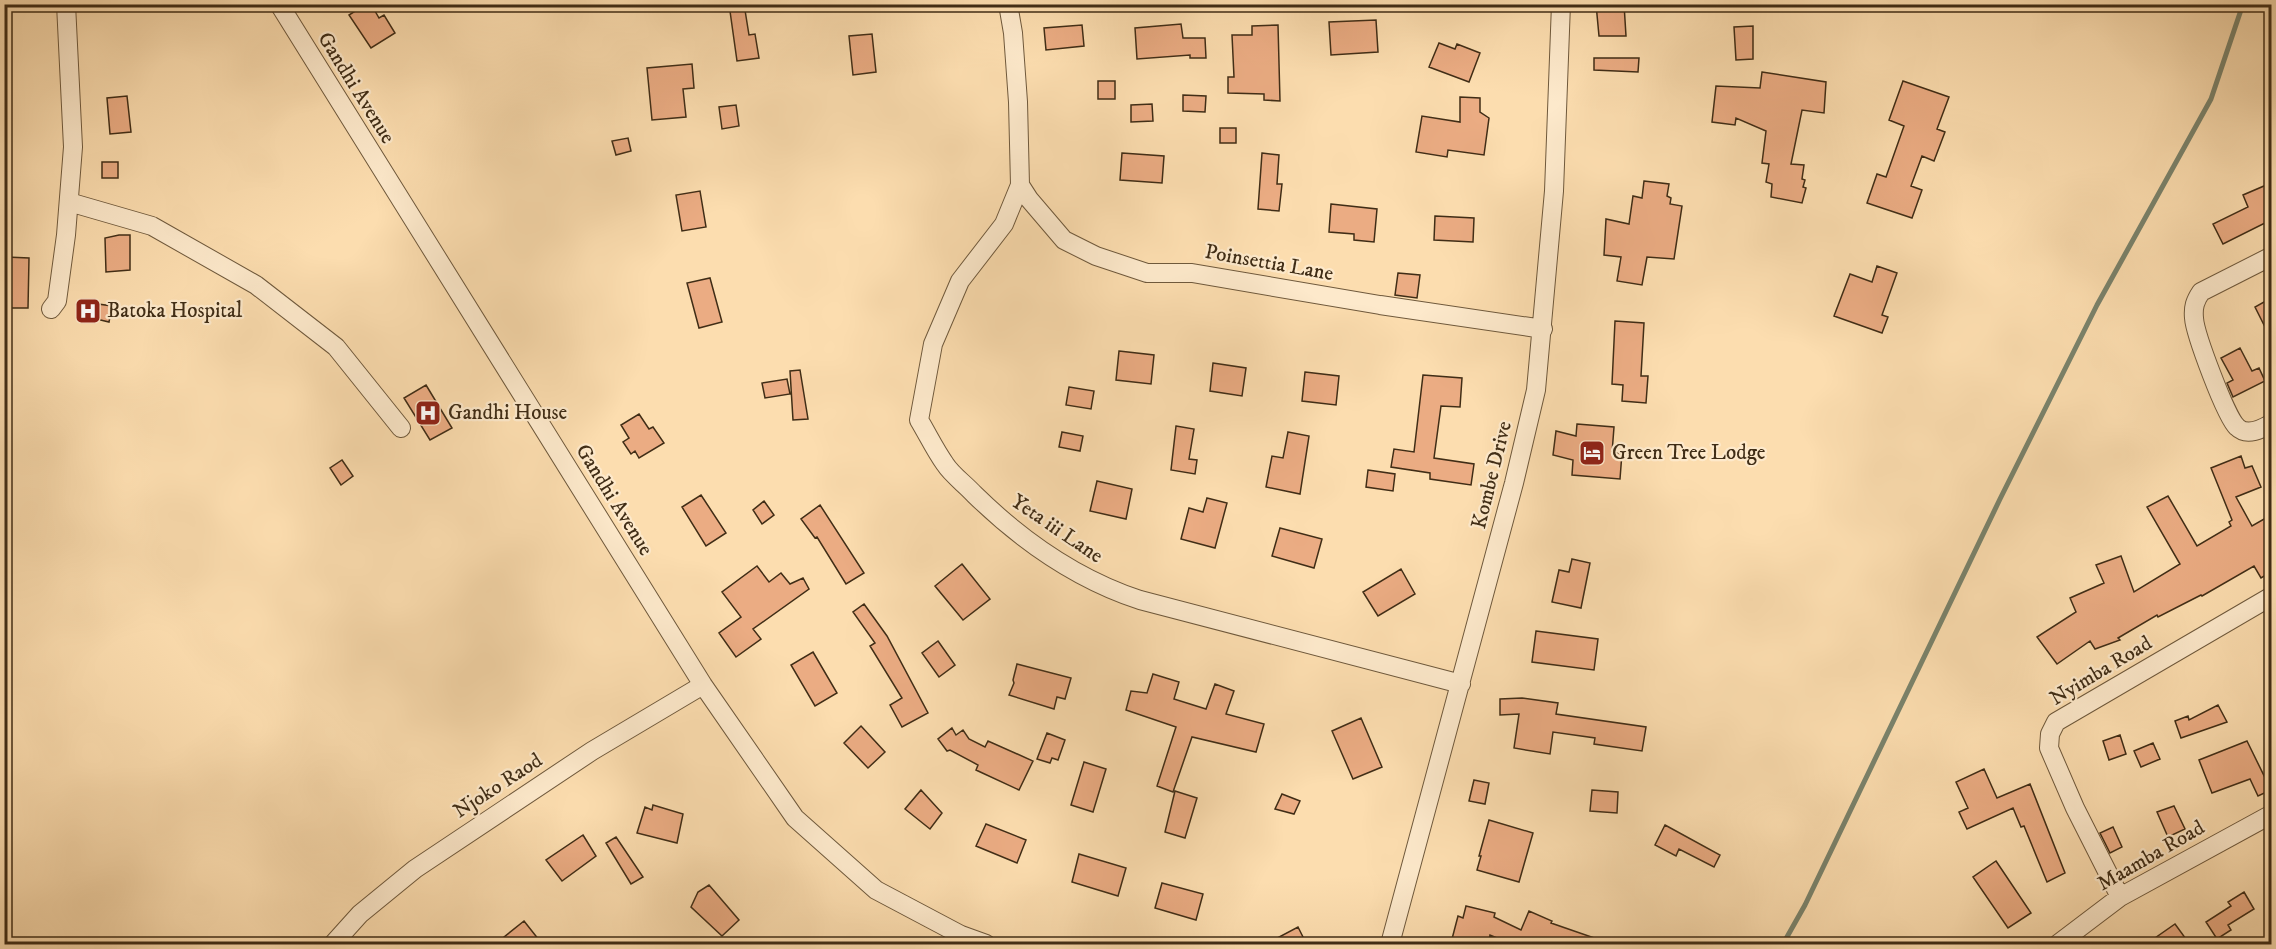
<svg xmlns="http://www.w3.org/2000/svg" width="2276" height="949" font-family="'IM FELL DW Pica',serif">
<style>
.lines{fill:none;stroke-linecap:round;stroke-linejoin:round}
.stream{stroke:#7a836c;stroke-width:5}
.building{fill:#ebac83;stroke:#402d16;stroke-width:1.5}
.minor-casing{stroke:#6f593c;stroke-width:20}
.minor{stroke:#fde9cb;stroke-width:18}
.labels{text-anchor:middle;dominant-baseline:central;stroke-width:4.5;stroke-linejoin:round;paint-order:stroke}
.street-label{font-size:21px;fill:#402d16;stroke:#fde9cb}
.poi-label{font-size:21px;fill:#402d16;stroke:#fde9cb;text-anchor:start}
</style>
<rect width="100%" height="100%" fill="#fcddaf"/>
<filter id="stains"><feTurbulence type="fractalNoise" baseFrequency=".00333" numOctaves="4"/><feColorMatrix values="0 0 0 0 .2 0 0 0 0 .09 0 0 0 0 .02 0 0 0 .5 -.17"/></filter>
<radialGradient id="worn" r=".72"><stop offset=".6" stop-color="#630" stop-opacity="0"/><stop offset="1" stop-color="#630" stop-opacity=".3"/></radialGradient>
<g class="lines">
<!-- stream -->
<path class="stream" d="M1783,944l22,-39 195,-406 97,-194 114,-206 32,-95"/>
</g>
<!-- building -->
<path class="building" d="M366,4h5l8,14 5,-3 11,18 -24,15 -22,-33z
M729,4h15l5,31 6,-1 4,24 -22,3z
M1596,4h28l2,32h-27z
M1376,20l2,32 -47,3 -2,-33z
M1181,24l2,14h22l1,20h-16v-3l-53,4 -2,-31z
M1082,25l2,21 -38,4 -2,-22z
M1278,25l2,76 -16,-1v-6l-36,-1v-16h6l-2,-42h20v-9z
M1753,26v33l-17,1 -2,-33z
M872,34l4,38 -23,3 -4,-39z
M1439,43l16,6 2,-5 23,9 -11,29 -40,-15z
M1594,58h45l-1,14 -44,-2z
M692,64l2,24 -11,1 3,28 -34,3 -5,-52z
M1762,72l64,10 -2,31 -22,-3 -11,54 13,1 -2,14 3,1 -2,7 3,1 -4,15 -31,-6 1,-13 -6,-2 3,-18 -7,-1 4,-32 -30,-13 -1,7 -23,-3 4,-36 44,2z
M1098,81h17v18h-17z
M1903,81l46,16 -12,32 8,3 -11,29 -12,-5 -11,30 11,4 -10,28 -45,-15 10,-29 9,3 18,-51 -15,-6z
M1183,95l23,1 -1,16 -22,-1z
M127,96l4,36 -21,2 -3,-36z
M1460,97l20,1v14l9,6 -5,37 -36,-5 -1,7 -31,-5 6,-36 38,6z
M1152,104l1,17 -22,1v-17z
M736,105l3,21 -17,3 -3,-22z
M1220,128h16v15h-16z
M628,138l3,13 -15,4 -4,-14z
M1122,153l42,3 -2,27 -42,-3z
M1262,153l17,2 -2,29h5l-3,27 -21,-2z
M102,162h16v16h-16z
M1644,181l25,3 -2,12 4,2 -1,6 12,2 -8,53 -27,-2 -5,28 -25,-4 4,-24 -17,-2 2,-36 23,5 4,-28 9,2z
M2271,183v37l-48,24 -10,-20 35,-17 -5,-12z
M700,191l6,36 -24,4 -6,-36z
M1331,204l46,5 -3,33 -20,-2v-6l-25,-2z
M1435,216l39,2 -1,24 -39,-2z
M119,235h11v35l-24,2 -1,-34z
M6,257l23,1 -1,50h-19l1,-11h-6z
M1877,266l20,7 -15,42 6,2 -6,16 -48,-17 16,-42 22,8z
M1398,273l22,2 -3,23 -22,-3z
M710,278l12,44 -23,6 -12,-45z
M2271,298v41l-16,-32z
M91,303l21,3 -3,16 -21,-5z
M1615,321l29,2 -3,53h7l-2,27 -24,-2 1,-16 -11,-1z
M2240,348l12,23 7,-3 6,13 -32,16 -6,-14 6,-3 -12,-22z
M1119,351l35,4 -3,29 -35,-4z
M1213,363l33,5 -4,28 -32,-5z
M800,370l8,49 -15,1 -3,-49z
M1305,372l34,4 -3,29 -34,-4z
M1423,375l39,3 -2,29 -19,-1 -7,52 40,6 -3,21 -41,-6v-6l-39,-6 3,-18 20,3z
M787,379l3,15 -25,4 -3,-15z
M426,385l26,43 -22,12 -26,-42z
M1069,387l25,4 -3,18 -25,-4z
M639,414l10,15 4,-2 11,16 -25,15 -4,-7 -4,3 -8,-12 6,-4 -8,-13z
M1577,424l37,3 -2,26h10l-2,26 -48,-4 1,-15 -20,-5 3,-24 20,5z
M1176,426l18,3 -5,30 8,1 -2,14 -24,-4z
M1062,432l21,4 -3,15 -21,-4z
M1288,432l21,4 -9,58 -34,-7 6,-31 11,2z
M2241,456l4,12 7,-2 9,21 -25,10 16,29 19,-11v57l-10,6 -7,-12 -52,30 -1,-1 -43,22 -1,-2 -39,23 2,2 -25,9 -5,-8 -33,23 -20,-27 39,-25 -6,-14 34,-15 -8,-18 25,-9 13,36 46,-28 -33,-57 21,-11 29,50 34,-20 -2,-4 3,-2 -21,-52z
M342,460l11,16 -12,9 -11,-17z
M1368,470l27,4 -2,17 -27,-4z
M1097,481l35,8 -6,30 -36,-8z
M701,495l25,38 -20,13 -24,-39z
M1207,498l20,5 -12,45 -34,-9 8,-31 14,4z
M764,501l10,14 -12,9 -9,-14z
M820,505l44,68 -18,11 -29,-47 -2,1 -14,-19z
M1280,528l42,11 -8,29 -42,-12z
M1572,559l18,4 -9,45 -29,-6 7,-32 10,2z
M962,564l28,35 -27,21 -28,-34z
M757,566l12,16 12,-9 9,11 13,-6 6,11 -56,40 8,10 -25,18 -17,-24 22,-16 -19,-25z
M1401,569l14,25 -37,22 -15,-24z
M864,604l23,32 41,77 -26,14 -12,-22 12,-7 -32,-52 5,-3 -22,-31z
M1536,631l62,8 -4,31 -62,-8z
M938,641l17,24 -16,12 -17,-24z
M813,652l24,41 -22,13 -24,-41z
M1017,664l54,14 -6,21 -8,-2 -3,12 -45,-14 5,-12 -1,-3z
M1153,674l26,8 -5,17 32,10 9,-25 19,7 -8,23 38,10 -8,28 -64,-15 -19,55 -16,-6 19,-59 -50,-17 5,-19 16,2z
M1522,698l36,5 -2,11 90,13 -4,24 -48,-7 1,-6 -42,-6 -3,22 -36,-6 5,-34 -19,1v-16z
M2218,705l9,17 -46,16 -6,-17 13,-5 1,4z
M1361,718l21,49 -29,12 -21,-48z
M861,726l24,26 -17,16 -24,-25z
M952,728l4,7 7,-5 6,9 16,8 3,-6 45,20 -14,29 -43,-20 2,-5 -28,-15 -3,1 -9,-12z
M1047,733l18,7 -7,20 -6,-2 -2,5 -13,-4z
M2120,735l6,19 -17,6 -6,-19z
M2247,741l24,49 -13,6 -8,-17 -38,14 -13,-33z
M2153,743l7,16 -19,8 -7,-16z
M1084,762l22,7 -13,43 -22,-7z
M1984,769l13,29 33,-14 35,89 -18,9 -23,-56 -3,1 -8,-19 -46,21 -8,-17 9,-4 -12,-26z
M1474,780l15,3 -4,21 -16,-3z
M921,790l21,23 -12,16 -25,-20z
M1592,790l26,2 -1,21 -27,-2z
M1175,791l22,7 -12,40 -20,-6z
M1282,794l18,7 -6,13 -19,-5z
M653,805l30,9 -6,29 -40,-10 8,-26 7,3z
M2174,806l11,23 -17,8 -11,-25z
M1489,820l44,13 -14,49 -42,-12 4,-14h-2z
M986,824l40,16 -9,23 -41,-17z
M1665,825l55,30 -6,12 -35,-18 -3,7 -21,-11z
M2113,827l9,20 -12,6 -10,-20z
M583,835l13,21 -34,25 -16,-21z
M616,837l27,40 -12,7 -25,-41z
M1079,854l47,14 -8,28 -46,-14z
M1996,861l35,52 -23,15 -35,-51z
M1162,883l41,11 -7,26 -41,-12z
M709,885l30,35 -17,16 -31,-29 7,-15z
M2244,892l10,17 -26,16 3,5 -14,9 -11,-17 25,-16 -3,-4z
M1466,906l29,7 -1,4 27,13 8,-19 23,10 -1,2 55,19v3h-92l-24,-10 -2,10h-30l1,-5 -7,-1 6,-23 5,2z
M524,921l19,24h-49z
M2175,924l11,15 -8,6h-33z
M1298,927l9,18h-43z"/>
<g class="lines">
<!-- minor casing -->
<g class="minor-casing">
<path id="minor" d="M279,4l424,681 92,133 81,72 85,45 25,9
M1008,4l5,29 5,69 2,83 -16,39 -44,57 -27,63 -14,76c9,15 16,30 26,44 7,11 20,20 29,30 48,47 102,85 166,106l321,84
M1020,185l9,14 35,41 32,16 51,17h45l188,32 163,24
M69,202l83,24 104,59 80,62 65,81
M2272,256l-71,36c-6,9 -8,15 -7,26 1,16 32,99 43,109 10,10 25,2 35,-4
M51,309l6,-8 9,-66 7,-88 -7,-143
M2120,897l-45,-89 -26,-60 1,-14 6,-12 216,-126
M333,944l27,-30 55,-45 177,-118 111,-66
M1390,944l124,-461 22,-93 18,-199 7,-187
M2058,944l62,-47 152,-83"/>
</g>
<!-- minor -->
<use href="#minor" class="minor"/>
</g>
<!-- icons -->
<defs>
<g id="hospital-square" transform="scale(1.35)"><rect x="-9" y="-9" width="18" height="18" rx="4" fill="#8f2418" stroke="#fde9cb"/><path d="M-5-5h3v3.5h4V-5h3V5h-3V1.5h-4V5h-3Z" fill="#fff"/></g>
<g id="hotel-square" transform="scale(1.35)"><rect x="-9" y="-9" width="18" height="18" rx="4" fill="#8f2418" stroke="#fde9cb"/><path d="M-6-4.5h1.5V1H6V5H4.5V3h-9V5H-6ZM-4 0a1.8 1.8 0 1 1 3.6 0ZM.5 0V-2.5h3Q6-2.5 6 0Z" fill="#fff"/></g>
</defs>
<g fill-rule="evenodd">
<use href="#hospital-square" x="88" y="311"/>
<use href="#hospital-square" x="428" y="413"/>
<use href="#hotel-square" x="1592" y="453"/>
</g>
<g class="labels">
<!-- street labels -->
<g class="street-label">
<text transform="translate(356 88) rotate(58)">Gandhi Avenue</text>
<text transform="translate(1269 263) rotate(10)">Poinsettia Lane</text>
<text transform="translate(1492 475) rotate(-76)">Kombe Drive</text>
<text transform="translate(614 500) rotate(58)">Gandhi Avenue</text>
<text transform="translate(1057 529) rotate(34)">Yeta iii Lane</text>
<text transform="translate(2101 671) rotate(-31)">Nyimba Road</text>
<text transform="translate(498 786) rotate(-33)">Njoko Raod</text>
<text transform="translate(2151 856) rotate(-30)">Maamba Road</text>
</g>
<!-- poi labels -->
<g class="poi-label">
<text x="107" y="311">Batoka Hospital</text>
<text x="448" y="413">Gandhi House</text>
<text x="1612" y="453">Green Tree Lodge</text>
</g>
</g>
<!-- margin -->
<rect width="2276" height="949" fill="none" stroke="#fcddaf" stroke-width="24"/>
<rect x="6" y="6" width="2264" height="937" fill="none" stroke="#402d16" stroke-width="3"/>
<rect x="12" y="12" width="2252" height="925" fill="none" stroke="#402d16" stroke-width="1.5"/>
<rect width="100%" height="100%" filter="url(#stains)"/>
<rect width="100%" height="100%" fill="url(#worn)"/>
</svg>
